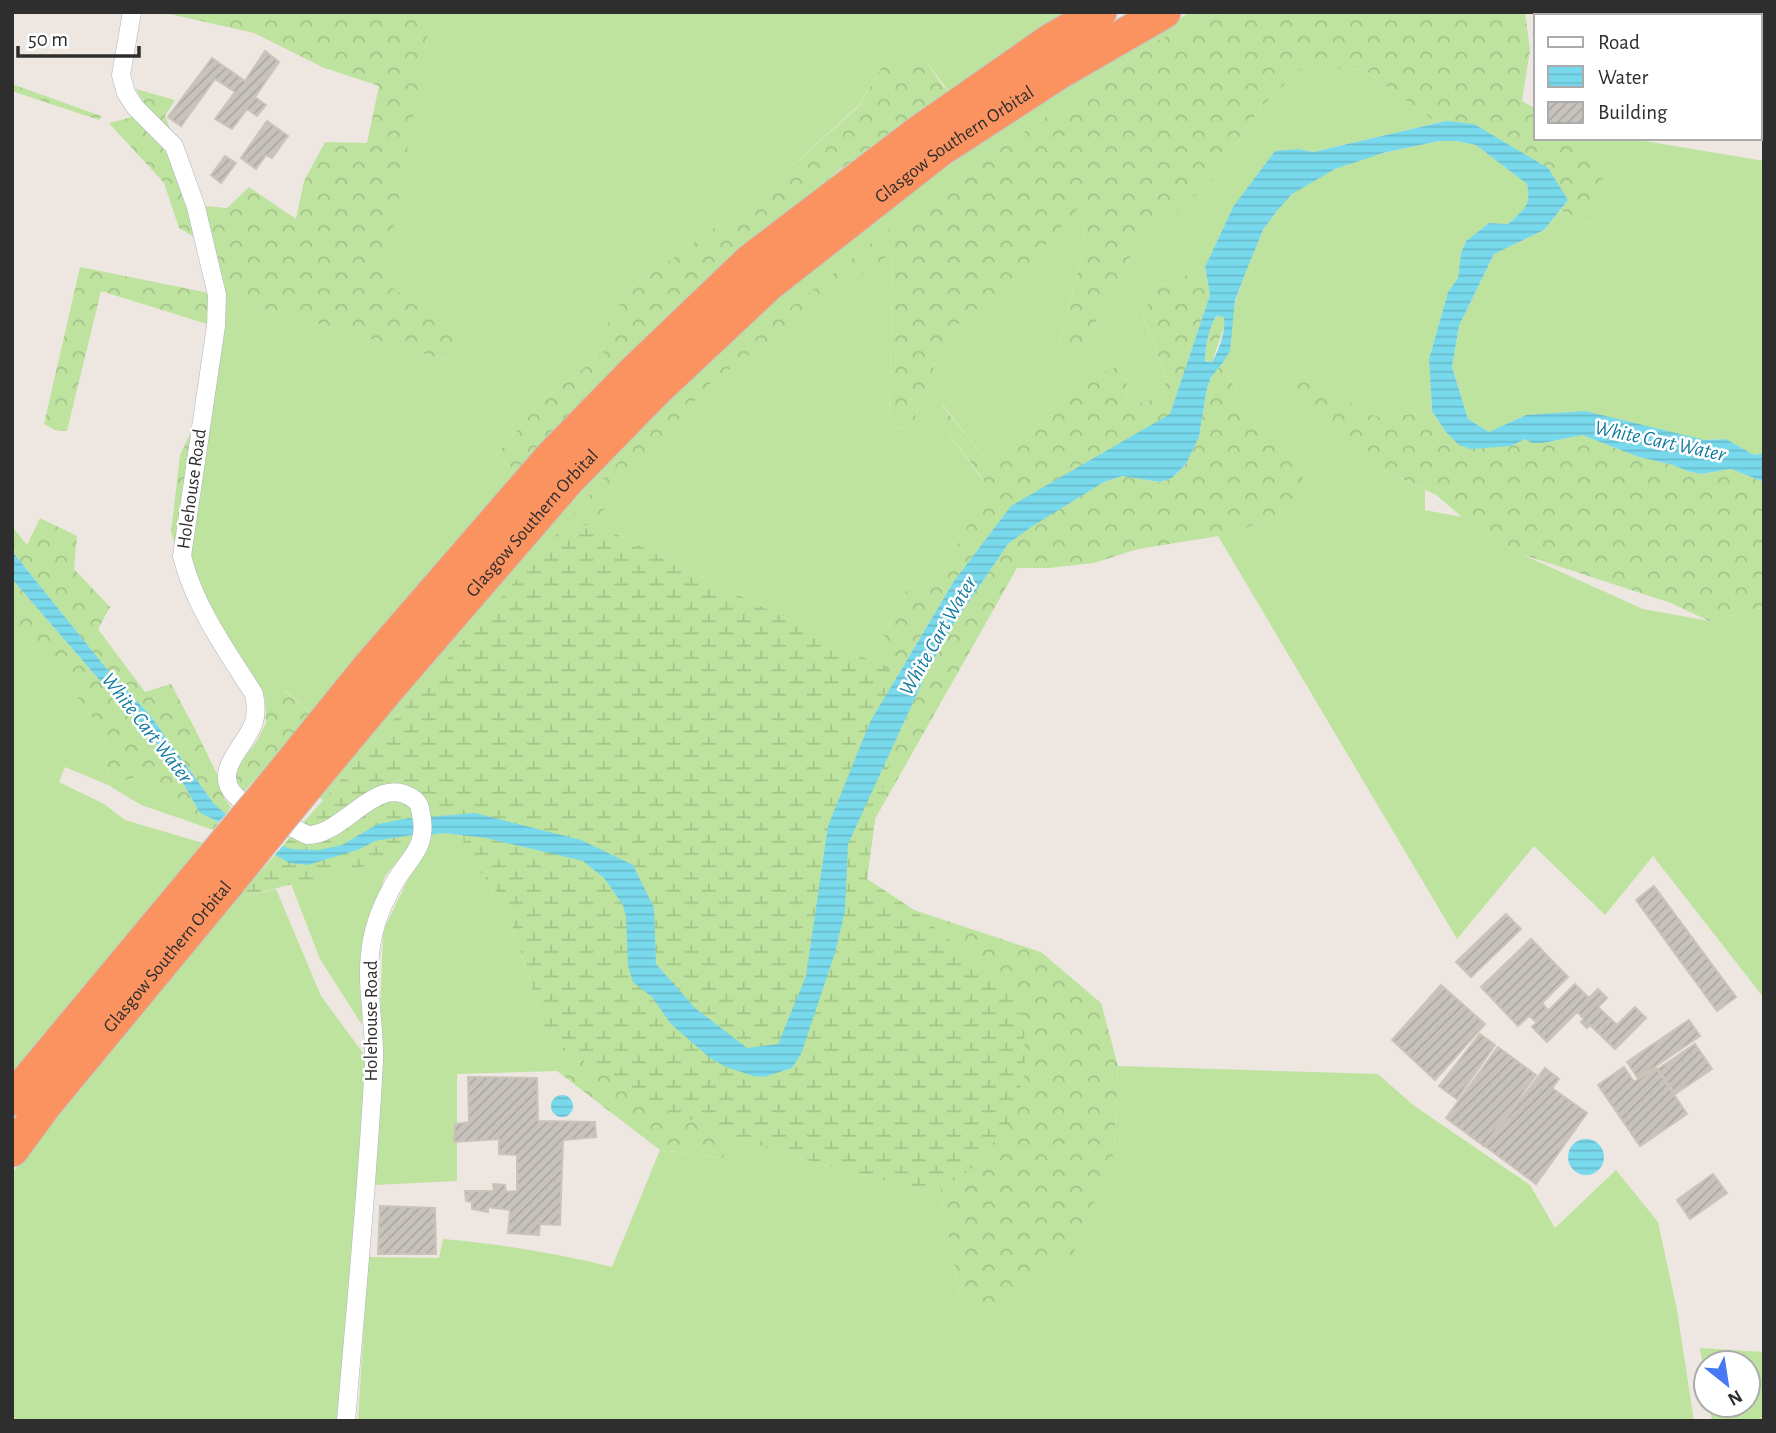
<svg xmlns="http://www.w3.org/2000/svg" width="1776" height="1433" font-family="'Alegreya Sans',sans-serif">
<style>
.grass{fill:#bde39f}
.forest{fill:url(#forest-crowns)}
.wetland{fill:url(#wetland-marsh)}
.water{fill:url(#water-rules);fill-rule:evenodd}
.building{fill:url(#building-hatch);stroke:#cac3ba;stroke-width:2}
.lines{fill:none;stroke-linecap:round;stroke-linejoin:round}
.street-casing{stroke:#b1b4bd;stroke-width:19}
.highway-casing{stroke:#c4c4c4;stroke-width:35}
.street{stroke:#fff;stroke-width:18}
.highway{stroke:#fa9360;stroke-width:33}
.highway-bridge-casing{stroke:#c4c4c4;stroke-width:35;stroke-linecap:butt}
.highway-bridge{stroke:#fa9360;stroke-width:33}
.labels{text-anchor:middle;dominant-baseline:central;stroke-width:5;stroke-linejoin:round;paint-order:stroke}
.street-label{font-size:19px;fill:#2e2e2e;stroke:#fff}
.water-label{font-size:21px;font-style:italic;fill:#117b9e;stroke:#fff}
</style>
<defs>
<pattern id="forest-crowns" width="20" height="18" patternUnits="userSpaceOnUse" patternTransform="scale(1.75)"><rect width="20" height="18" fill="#bde39f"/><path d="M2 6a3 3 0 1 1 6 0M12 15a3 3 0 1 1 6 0" fill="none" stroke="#a3c389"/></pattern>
<pattern id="wetland-marsh" width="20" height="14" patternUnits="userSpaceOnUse" patternTransform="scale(1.75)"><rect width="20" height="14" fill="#bde39f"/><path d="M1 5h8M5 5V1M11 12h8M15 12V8" fill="none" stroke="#a3c389"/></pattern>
<pattern id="water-rules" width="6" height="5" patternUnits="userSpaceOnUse" patternTransform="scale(1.75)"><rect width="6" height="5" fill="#78d9ec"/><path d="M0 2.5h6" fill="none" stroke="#68bbcb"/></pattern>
<pattern id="building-hatch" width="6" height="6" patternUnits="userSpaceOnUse" patternTransform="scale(1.75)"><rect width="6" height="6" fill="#c7c2bc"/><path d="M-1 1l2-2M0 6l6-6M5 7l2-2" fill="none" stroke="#aba7a2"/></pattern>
</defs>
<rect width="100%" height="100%" fill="#eee7e1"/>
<!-- grass -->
<path class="grass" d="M432,12h648l-130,81 -32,-42 -25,24 -3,-20 -32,51 -97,88 -131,95 -23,36 -4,28 -62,49 -45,53 23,19 -205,241 -29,-24 -20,7 -72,-120 -4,-20 37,-260 220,62 11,-21 -74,-58z
M1191,12h32l-67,29 -230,159 -218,184 185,-133 -4,176 22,1 37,-95 72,-60 62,-70 2,44 -24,95 21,7 55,-102 74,-64 50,-75 44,-42 61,4 72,53 -124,29 -14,-3 -66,58 -28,60 -49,21 -13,28 25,65 -20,21 -22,3 1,-26 -64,13 -31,41 -45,29 -44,-57 -10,7 46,63 10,11 -47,89 -34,12 -36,74 -276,-137 -33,4 -240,272 -5,-3 204,-243 130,-145 136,-122 111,-86 94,-67 150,-95z
M1577,138h50l137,23v292l-10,2 -28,-16 -21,1 -179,-25 -37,17 -21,-13 -16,-52 7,-41 35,-72 50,-24 16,-20 30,14 16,-40z
M1439,141h17l20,4 51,39c5,22 -4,26 -19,40l-19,-1 -23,18 -5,12 -3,25 -10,14 -19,67 3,52 -49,7 -18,-5 -43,-33 39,79 64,31v20l37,7 59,37 122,55 66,12 55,-14v391l-111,-142 -48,59 -71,-69 -77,93 -239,-403 14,-2 60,-26 -32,-75 -38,-69c13,-23 7,-44 15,-67 7,-22 16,-45 26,-66 31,-63 115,-77 176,-90z
M12,628l50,49 43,58 3,50 35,-10 39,44 -41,-14 -33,-20 -43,-18 -6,15 45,22 21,16 78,23 -191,235z
M448,833l16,3v16l41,51 43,134 9,5v29l-100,3v107l-83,4 9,-254 43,-89z
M407,850l-22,26 -21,64 -2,85 -42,-66 -29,-75 82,-20z
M276,889l45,107 45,61 -14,231 -12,133h-328v-248l225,-275z
M1118,1066l260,8 35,31 117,80 25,43 61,-58 42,52 19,88 17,111h-1336l10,-164 71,1 4,-19c58,5 113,14 169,28l48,-117 61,8 18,-21 44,17 143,37 14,-5 23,127 151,-160z
M1700,1348l64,4v69h-52l-3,-16h39v-42h-42v22z"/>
<!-- forest -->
<path class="forest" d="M161,12h271l-48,269 74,58 -12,21 -220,-62 -22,-92 23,2 22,-21 47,32 8,-38 21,-39 42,1 12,-57 -57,-19 -68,-34z
M1223,12h302l5,38 -8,51 14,8v29h41l29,46 -16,40 -30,-14 8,-10 -122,-79 -9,2 -72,-53 -61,-4 -44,42 -50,75 -74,64 -55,102 -21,-6 24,-96 -2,-43 -62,69 -72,60 -37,95 -22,-1 4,-175 -184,132 -76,88 -54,70 -277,283 260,-297 46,-55 95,-96 223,-177 230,-159z
M918,50l25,36 7,7 -112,78 -130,112 -189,191 -23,-19 45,-53 62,-49 4,-28 23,-36 131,-95 97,-87 32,-53 4,20z
M12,84l89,32 -2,4 -87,-29z
M136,89l39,11 -10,16 6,15 -25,-25z
M132,117l33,34 19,38 10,48 -15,-9 -15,-45 -55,-60z
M80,267l129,26 -2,31 -106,-33 -34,140 -12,-1 -11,-6z
M1205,267l5,28 -40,120 -159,92 -57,74 -84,141 -15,-16 17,-45 36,-74 34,-12 46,-89 -55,-74 9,-7 45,57 45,-29 31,-41 56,-26 8,12 -1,27 22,-3 20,-21 -25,-66 13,-27z
M1216,316l8,1 1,7 -13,38 -7,-2c0,-14 4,-31 11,-44z
M1222,364l38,69 49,29 -17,46 -60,26 -94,15 -44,14 -45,5h-32l-142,251 -8,60 47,31 127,42 60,51 17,63 -4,87 -41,101 -71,45 -39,14 -23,-127 6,-1 -98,-308 17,-72 62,-133 26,-47 55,-81 23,-18 73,-44 18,-6 38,6 12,-4 14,-14 13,-27 8,-49 4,-11z
M1294,371l28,9 43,33 18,5 49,-7 14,21 65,14 14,-7 18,4 39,-8 57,22 34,8 14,6 14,3 30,-5 33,13v125l-55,14 -38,-18 -150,-49 -59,-37 -26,-22 -75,-36 -72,-66z
M191,432l-16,112 -4,-12 9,-77z
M40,518l37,18 -3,33 36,38 -12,22 47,63 26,-8 24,45 22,45 7,24 7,9 -5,7 -12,-10 -64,-89 -44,-47 -94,-117v-25l15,19z
M12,579l97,112 9,3 53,68 29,51 19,9 -6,8 -31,-11 -39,-44 -35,10 -3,-50 -43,-58 -50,-49z
M284,691l30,24 -73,80 -5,-16 2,-13 19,-25 9,-18 -1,-25z
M557,1042l92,62 90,33 -17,21 -62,-8 -103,-79z"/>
<!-- wetland -->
<path class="wetland" d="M596,524l316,157 -37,138 -8,60 47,31 91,77 19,34 1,51 -15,50 -40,48 -24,15 -20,6 -143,-37 -134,-50 -101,-67 -43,-134 -41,-51 -1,-25 -90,37 -136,34 325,-370z"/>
<!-- water -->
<path class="water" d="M1446,121l28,3 74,44 20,32 -24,30 -50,24 -35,72 -7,41 16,52 21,13 37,-17 59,-4 120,29 21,-1 28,16 10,-2v29l-33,-13 -30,5 -14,-3 -14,-6 -34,-8 -57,-22 -39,8h-11l-7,-4 -14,7 -40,3 -12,-4 -13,-13 -14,-21 -3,-52 19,-67 10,-14 3,-25 5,-12 23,-18 19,1c15,-14 24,-18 19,-40l-51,-39 -20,-4h-17l-56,12 -48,16 -43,25 -16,18 -13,18 -18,44 -10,27 -5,50 -8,13 -11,13 -4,11 -8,49 -13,27 -14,14 -12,4 -38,-6 -18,6 -73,45 -23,17 -55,81 -26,47 -79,172 -3,67 -10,42 -34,101 -9,14 -28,9 -11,-1 -29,-10 -14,-8 -39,-34 -19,-27 -19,-15 -5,-16 -2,-50 -3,-11 -19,-27 -21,-17 -97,-23 -42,-5 -16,2 1,-18 46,-4 106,27 52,25 21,43 2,56 39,44 52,40 31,-4 28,-68 22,-150 42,-104 84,-141 57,-75 159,-92 40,-119 -5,-28 28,-60 42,-56 24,-2 14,3zM1216,316l8,1c2,14 -5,33 -12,45l-7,-1c0,-15 4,-32 11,-45z
M12,551l94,117 44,47 64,89 12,10 -7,8 -19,-9 -29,-51 -53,-68 -9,-3 -97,-112z
M409,818l10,1 -1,15 -43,7 -15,8 -52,16 -18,-2 -15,-8 8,-9 8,3 28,1 23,-5 36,-21z
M551 1106a11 11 0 1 1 22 0a11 11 0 1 1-22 0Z
M1568 1157a18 18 0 1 1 36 0a18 18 0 1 1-36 0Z"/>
<!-- building -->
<path class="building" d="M265,51l14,11 -24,35 11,8 -9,11 -10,-7 -15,20 -17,-10 20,-27 -20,-13 -34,47 -13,-9 44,-59 33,23z
M267,121l21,15 -16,22 -6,-3 -10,14 -15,-11z
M225,156l11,7 -15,20 -10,-8z
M1654,886l82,111 -19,14 -81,-111z
M1506,914l15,15 -50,48 -15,-15z
M1531,939l37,38 -26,26 5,6 -12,12 -6,-5 -11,10 -37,-39z
M1575,984l14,14 9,-9 9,9 -9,9 19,18 18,-18 11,11 -31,31 -25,-24 -3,3 -6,-6 3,-3 -7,-7 -30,30 -15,-15z
M1441,985l44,39 -50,56 -43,-40z
M1689,1020l11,16 -62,42 -11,-16z
M1480,1034l15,11 -38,54 -18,-13z
M1695,1044l17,25 -37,25 -17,-25z
M1498,1047l38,28 -52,71 -38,-28z
M1624,1067l10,15 22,-14 31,46 -47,32 -42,-61z
M1545,1068l14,11 -7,9 35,25 -51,71 -51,-38z
M468,1077l69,1 1,43 57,1 1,15 -33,3 -3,85 -20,-1 -1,11 -31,-2 2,-23 -22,-3v5l-16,-3v-7l-6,-1 -1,-10h29l-1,-7 12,1 1,7 11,-1v-36l-18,-1v-15l-45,3 1,-18 14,-2z
M1713,1174l14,19 -37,26 -13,-19z
M380,1206l55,2 1,46h-58z"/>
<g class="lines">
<!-- street casing -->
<g class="street-casing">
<path id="street" d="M132,12l-11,63 5,18 9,14 39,39 22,61 21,88 -1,31 -34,230c12,50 45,95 72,138 2,10 3,18 0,28 -7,23 -43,49 -19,73 11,12 56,31 72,40 38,1 70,-65 108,-35 5,4 5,8 6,14 8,36 -16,46 -30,75 -11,20 -19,43 -21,65 -4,35 5,71 4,106 -6,121 -18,241 -28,361"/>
</g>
<!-- highway casing -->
<g class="highway-casing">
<g id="highway">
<path d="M266,794l103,-127 182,-210 82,-84 117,-112 172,-131 129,-90 49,-28"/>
<path id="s1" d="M288,809l99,-119 181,-210 89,-91 112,-105 171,-134 120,-78 104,-60"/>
<path d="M12,1099l199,-239"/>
<path id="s2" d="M12,1150l33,-45 184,-223"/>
</g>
</g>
<!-- street -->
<use href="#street" class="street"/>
<!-- highway -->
<use href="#highway" class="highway"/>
<!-- highway-bridge casing -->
<g class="highway-bridge-casing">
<path id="highway-bridge" d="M211,860l55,-66
M229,882l59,-73"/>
</g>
<!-- highway-bridge -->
<use href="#highway-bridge" class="highway-bridge"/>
</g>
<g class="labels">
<!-- street labels -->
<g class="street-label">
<text stroke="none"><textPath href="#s1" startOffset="945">Glasgow Southern Orbital</textPath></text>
<text transform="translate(192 489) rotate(-82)">Holehouse Road</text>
<text stroke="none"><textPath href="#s1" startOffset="376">Glasgow Southern Orbital</textPath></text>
<text stroke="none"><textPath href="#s2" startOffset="248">Glasgow Southern Orbital</textPath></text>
<text transform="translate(371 1021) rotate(-90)">Holehouse Road</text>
</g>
<!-- water labels -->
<g class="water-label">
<text transform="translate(1660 441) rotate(12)">White Cart Water</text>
<text transform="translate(938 636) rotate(-60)">White Cart Water</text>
<text transform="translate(147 728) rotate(52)">White Cart Water</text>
</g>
</g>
<!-- border -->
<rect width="1776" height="1433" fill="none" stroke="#2e2e2e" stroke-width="28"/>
<!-- legend -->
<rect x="1534" y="14" width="228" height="126" fill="#ffffff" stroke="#ababab" stroke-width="2"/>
<rect x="1548" y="37" width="35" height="10" fill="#ffffff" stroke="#ababab" stroke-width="2"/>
<text x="1598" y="49" font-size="21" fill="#2e2e2e">Road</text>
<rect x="1548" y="66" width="35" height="21" fill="url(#water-rules)" stroke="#ababab" stroke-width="2"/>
<text x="1598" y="84" font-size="21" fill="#2e2e2e">Water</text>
<rect x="1548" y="102" width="35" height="21" fill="url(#building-hatch)" stroke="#ababab" stroke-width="2"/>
<text x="1598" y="119" font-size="21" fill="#2e2e2e">Building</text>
<!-- north arrow -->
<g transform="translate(1727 1384) rotate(150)"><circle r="33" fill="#ffffff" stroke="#ababab" stroke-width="2"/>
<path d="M0-5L12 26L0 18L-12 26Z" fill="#4779f5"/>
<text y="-10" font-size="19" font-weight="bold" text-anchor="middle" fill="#2e2e2e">N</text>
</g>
<!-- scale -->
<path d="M18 46v10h121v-10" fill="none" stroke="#2e2e2e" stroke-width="3.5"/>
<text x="28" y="46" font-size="21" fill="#2e2e2e" stroke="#ffffff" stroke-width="5" paint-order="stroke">50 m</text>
</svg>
